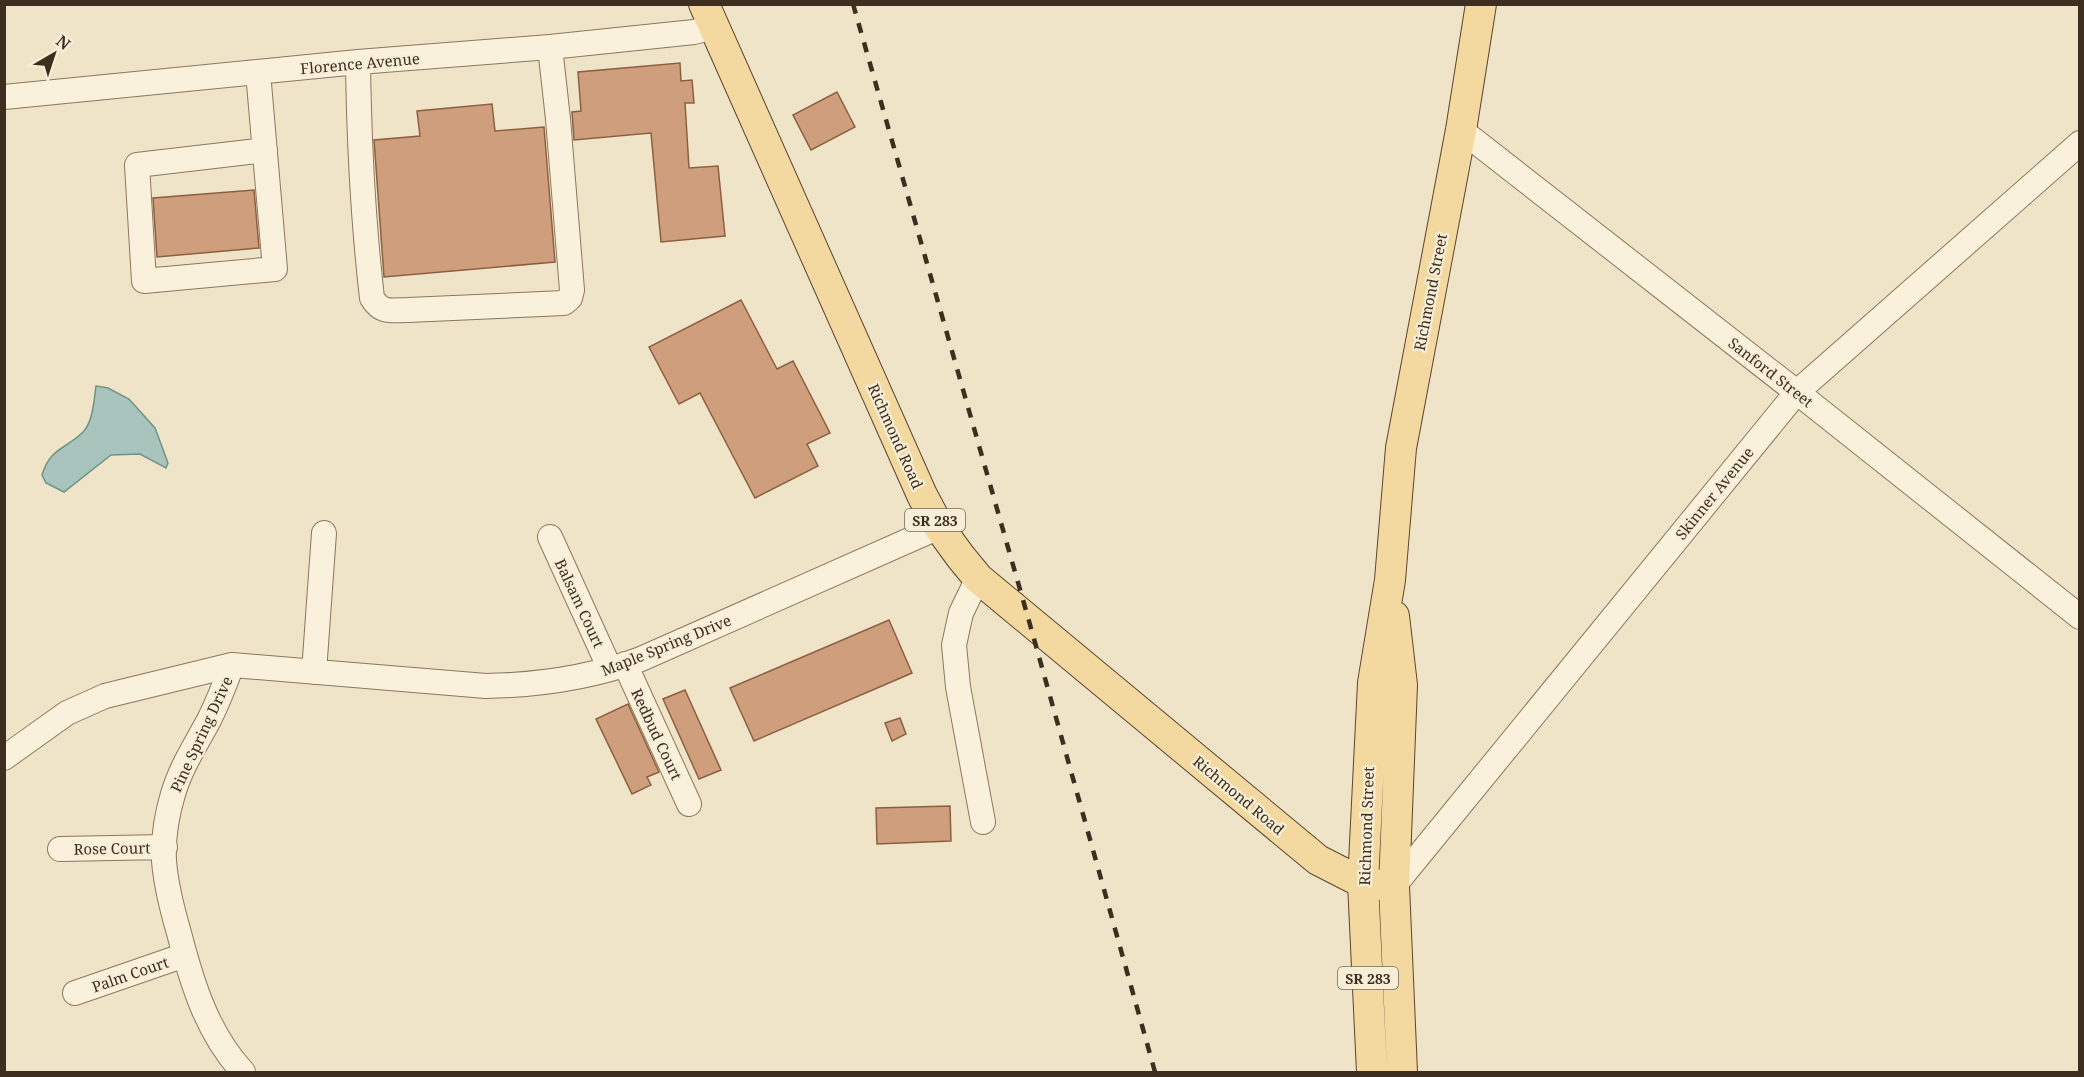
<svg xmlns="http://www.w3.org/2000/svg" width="2084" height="1077" font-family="'Noto Serif',serif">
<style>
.water{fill:#a9c4bc;stroke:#6f938a;stroke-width:1.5}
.building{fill:#cf9f7d;stroke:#8d5f41;stroke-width:1.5}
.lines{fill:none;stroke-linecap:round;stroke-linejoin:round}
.minor-casing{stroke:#8d765c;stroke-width:26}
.major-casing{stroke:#5b4430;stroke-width:32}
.minor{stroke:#faf1dc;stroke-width:24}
.major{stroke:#f3d9a0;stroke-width:30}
.rail{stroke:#3d2e20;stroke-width:4.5;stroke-dasharray:10 10;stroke-linecap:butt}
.labels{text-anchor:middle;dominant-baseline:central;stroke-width:4.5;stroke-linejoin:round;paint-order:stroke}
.shield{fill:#f7eed8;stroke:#756857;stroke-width:1.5}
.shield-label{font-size:14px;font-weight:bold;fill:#3d2e20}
.street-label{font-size:15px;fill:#3d2e20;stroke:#f7eed8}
</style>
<rect width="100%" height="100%" fill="#f0e4c8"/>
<!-- water -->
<path class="water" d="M96,386l12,2 21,11 26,29 13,35 -2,5 -26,-14 -29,1 -47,37 -18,-9 -4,-8c8,-27 24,-26 41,-43 10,-10 11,-32 13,-46z"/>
<!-- building -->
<path class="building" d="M680,63l1,18 11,-1 2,23h-9l4,65 29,-2 7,70 -64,6 -10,-109 -77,7 -2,-28 9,-1 -3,-39z
M837,92l18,35 -44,23 -18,-35z
M492,104l3,27 49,-4 11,135 -171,15 -10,-137 46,-4 -3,-25z
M254,190l5,58 -102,9 -4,-59z
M741,300l36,69 16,-8 37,72 -23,11 11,22 -63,32 -55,-105 -21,11 -30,-57z
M889,620l23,53 -158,68 -24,-53z
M685,690l36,80 -22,9 -36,-80z
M628,704l31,68 -12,5 4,8 -19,9 -36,-75z
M900,718l6,16 -14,7 -7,-18z
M950,806l1,35 -74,3 -1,-36z"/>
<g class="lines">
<!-- minor casing -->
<g class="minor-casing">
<path id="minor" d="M358,62c1,79 5,158 14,236 10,16 19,12 36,12l156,-7 6,-5 2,-8 -14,-171 -8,-72
M258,72l17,197 -131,12 -7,-116 128,-15
M4,97l354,-35 192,-15 144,-15 20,-5
M1461,130l347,271 272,216
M550,537l60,132
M978,578l-17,35 -7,32 4,42 25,135
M625,664l64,140
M232,665c-7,19 -14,37 -23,55 -13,24 -28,47 -36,74 -6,20 -10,46 -9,67 2,25 8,48 15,72 13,50 28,100 64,139
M314,672l10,-139
M4,758l63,-45 38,-17 127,-31 254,21c54,-1 104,-8 155,-27l298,-132
M60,849l105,-2
M1394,886l403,-494 283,-249
M75,993l110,-38"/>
</g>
<!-- major casing -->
<g class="major-casing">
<path id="major" d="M704,4l218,491 17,32 21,29 18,22 340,282 45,23 31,3
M1394,616l8,69 -8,201 8,186
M1372,1072l-9,-189 10,-200 17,-103 11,-132 60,-318 20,-126"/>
</g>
<!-- minor -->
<use href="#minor" class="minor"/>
<!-- major -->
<use href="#major" class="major"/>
<!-- rail -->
<path class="rail" d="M853,4l176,617 126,451"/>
</g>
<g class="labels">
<!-- shield labels -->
<g class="shield">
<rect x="905" y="509" width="60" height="22" rx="4.5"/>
<rect x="1338" y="967" width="60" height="22" rx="4.5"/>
</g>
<g class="shield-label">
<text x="935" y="520">SR 283</text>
<text x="1368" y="978">SR 283</text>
</g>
<!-- street labels -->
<g class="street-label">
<text transform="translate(360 63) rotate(-5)">Florence Avenue</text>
<text transform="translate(1430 292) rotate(-79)">Richmond Street</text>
<text transform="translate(1771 372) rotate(38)">Sanford Street</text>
<text transform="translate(896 436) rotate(66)">Richmond Road</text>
<text transform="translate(1714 493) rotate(-51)">Skinner Avenue</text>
<text transform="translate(580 603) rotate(65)">Balsam Court</text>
<text transform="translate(666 645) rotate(-22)">Maple Spring Drive</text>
<text transform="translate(201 734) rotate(-65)">Pine Spring Drive</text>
<text transform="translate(657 734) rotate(65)">Redbud Court</text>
<text transform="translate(1239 795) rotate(40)">Richmond Road</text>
<text transform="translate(1366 826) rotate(-88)">Richmond Street</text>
<text transform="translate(112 848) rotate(-1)">Rose Court</text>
<text transform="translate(130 974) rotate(-19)">Palm Court</text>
</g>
</g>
<!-- border -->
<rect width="2084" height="1077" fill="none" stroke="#3d2e20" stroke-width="12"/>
<!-- north arrow -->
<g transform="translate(54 54) rotate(39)" stroke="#f7eed8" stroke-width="4.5" paint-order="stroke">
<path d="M0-4.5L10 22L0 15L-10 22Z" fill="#3d2e20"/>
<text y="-9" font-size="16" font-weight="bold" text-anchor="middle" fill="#3d2e20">N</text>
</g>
</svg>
